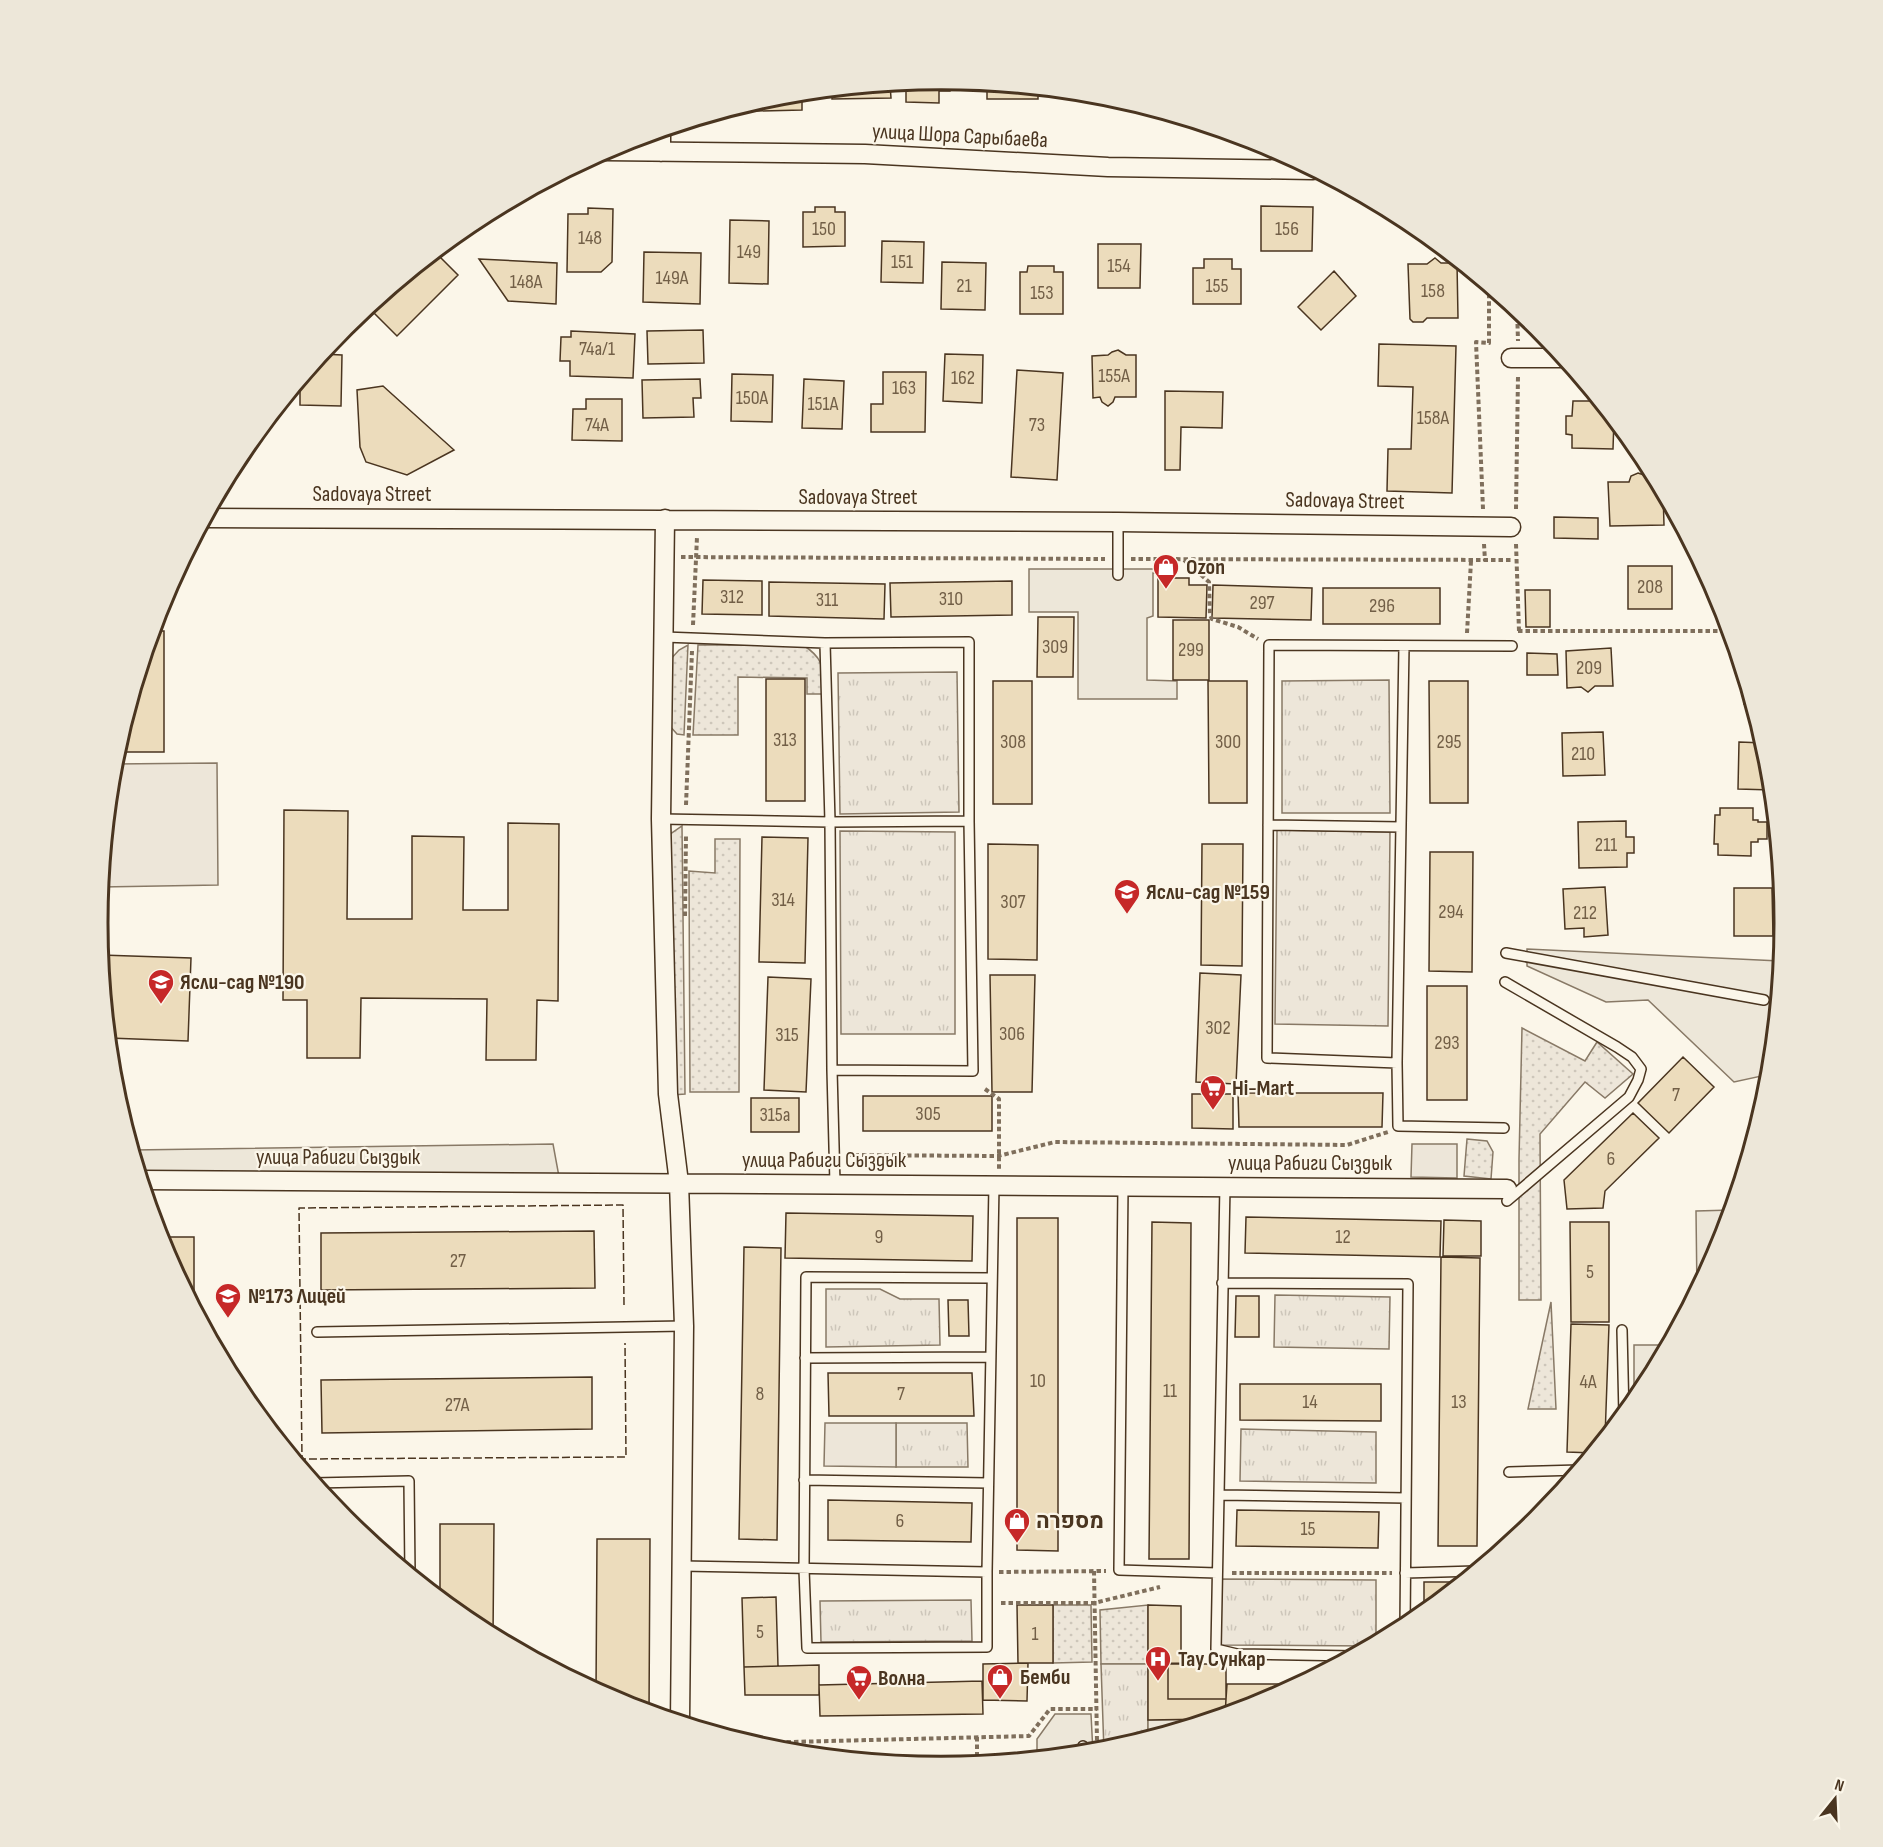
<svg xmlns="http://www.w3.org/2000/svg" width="1883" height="1847" font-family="'Sofia Sans Condensed',Heebo,sans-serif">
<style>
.grass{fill:url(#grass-dots);stroke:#887966;stroke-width:1.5}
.park{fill:url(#park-tufts);stroke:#887966;stroke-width:1.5}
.pitch{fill:#ede6d9;stroke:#887966;stroke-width:1.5}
.parking{fill:#ede7d9;stroke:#887966;stroke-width:1.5}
.building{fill:#ecdcbc;stroke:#4a3520;stroke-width:1.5}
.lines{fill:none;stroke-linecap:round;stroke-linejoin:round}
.lane-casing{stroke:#4a3520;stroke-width:12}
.street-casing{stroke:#4a3520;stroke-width:21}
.path{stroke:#7f6f5c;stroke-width:4;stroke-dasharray:4.5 3;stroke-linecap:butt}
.lane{stroke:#fbf6e9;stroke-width:9}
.street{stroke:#fbf6e9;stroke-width:18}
.fence{stroke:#4a3520;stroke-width:1.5;stroke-dasharray:8 3;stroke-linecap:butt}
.labels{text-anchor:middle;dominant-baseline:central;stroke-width:4.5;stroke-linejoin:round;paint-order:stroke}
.number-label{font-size:20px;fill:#725f47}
.street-label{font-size:22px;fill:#4a3520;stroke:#fbf6e9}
.poi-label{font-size:22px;font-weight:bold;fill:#4a3520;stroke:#fbf6e9;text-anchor:start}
.rim{fill:none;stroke:#4a3520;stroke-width:3}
</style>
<defs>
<pattern id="grass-dots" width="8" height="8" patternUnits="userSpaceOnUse" patternTransform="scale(1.5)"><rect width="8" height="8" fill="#ede6d9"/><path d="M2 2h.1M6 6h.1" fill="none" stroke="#cdc6ba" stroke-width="1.8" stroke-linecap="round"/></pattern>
<pattern id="park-tufts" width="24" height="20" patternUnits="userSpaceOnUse" patternTransform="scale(1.5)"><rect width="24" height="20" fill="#ede6d9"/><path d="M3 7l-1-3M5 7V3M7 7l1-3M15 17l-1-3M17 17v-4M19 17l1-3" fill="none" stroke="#cdc6ba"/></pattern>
</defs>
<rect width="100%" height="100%" fill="#fbf6e9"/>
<!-- grass -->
<path class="grass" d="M688,645l-4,90 -7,-1 -9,-10 1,-63 10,-11z
M698,645h105c23,15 19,23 20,49h-16v-16l-69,-1v58h-45z
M682,826l3,268 -13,1 -3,-260z
M715,839h25l-1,253h-49l-1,-221 26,2z
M1522,1028l63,33 12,-19 36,32 -28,24 -20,-16 -45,52 1,166h-22v-141z
M1467,1139l20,2 6,11 -2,27 -27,-3z
M1551,1302l5,107h-28z
M1053,1605h38l1,57 -39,1z
M1148,1605v59h-47l-1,-54z"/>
<!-- park -->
<path class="park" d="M957,672l2,140 -119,2 -2,-141z
M1389,680l1,133h-108v-132z
M1277,830l113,2 -2,194 -113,-2z
M840,831l115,1v202h-114z
M826,1289h54l20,10h39l1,46 -114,2z
M1275,1295l115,2 -1,52 -115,-2z
M896,1423h71l1,44h-72z
M1241,1429l135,3v51l-136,-2z
M1220,1579l156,1v64l-5,2 -152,-1z
M971,1600l1,41 -151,1 -1,-41z
M1101,1664h47v75l-44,13z"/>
<!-- pitch -->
<path class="pitch" d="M217,763l1,122 -117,2 12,-123z
M1412,1144h45v34l-46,-1z
M825,1423h71v44l-72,-1z"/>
<!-- parking -->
<path class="parking" d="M1029,569h132v4h-8v43l-6,2v62l30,1v18h-99v-87h-49z
M1527,949l255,12 -11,113 -37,8 -86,-82 -42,2 -79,-36z
M553,1144l7,38 -419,-2 -8,-30z
M1732,1210l-11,37 -24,45 -1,-81z
M1634,1345h34l-25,48 -9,11z
M1055,1714h36l2,39 -56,5v-19z
M1211,1719l-63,20v-19z"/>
<!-- building -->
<path class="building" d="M942,80h9l-1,11h-11v12l-33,-1v-19z
M987,84l51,5v10h-51z
M890,85l1,13 -59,1v-9z
M1058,91l44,4v2l-44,-1z
M802,93v17l-45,1v-9l20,-6z
M1261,206l52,1 -1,44h-51z
M815,207h20v5h10v34l-42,1v-35h12z
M588,208l25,1 -1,53 -11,10h-34l1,-58h20z
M730,220l39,1 -1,63 -39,-1z
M882,241l42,1 -1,41 -42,-1z
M1098,244h43l-1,44h-42z
M435,252l23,23 -61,61 -26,-26 28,-28z
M644,252l57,1 -1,51 -57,-2z
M1435,258l6,5h16l1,55h-31l-4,4h-10l-3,-3 -2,-55h19z
M479,259l78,4 -1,41 -48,-3z
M1204,259h28v10h9v35h-48v-36h11z
M942,262l44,1 -1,47 -44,-1z
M1028,266h26v6h9v42h-43v-42h7z
M1334,271l22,25 -35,34 -23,-23z
M703,330l1,33 -56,1 -1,-33z
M571,331l64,3 -2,44 -63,-2v-15h-10l1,-24h10z
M1379,344l77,2 -4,147 -65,-2 1,-42h23l2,-62 -35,-1z
M1118,350l8,5h10v42h-21l-2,5 -5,4 -6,-4 -2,-5 -7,1 -1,-42 16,-1 4,-3z
M322,354l20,1 -1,51 -41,-1v-24z
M945,354l38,1 -1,48 -39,-2z
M1017,370l46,3 -6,107 -46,-3z
M883,372h43l-1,60h-54v-28h12z
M732,374l41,1 -1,47 -41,-1z
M700,379l1,19h-8l1,19 -51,1 -1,-38z
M804,379l40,2 -2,48 -40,-1z
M383,386l71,64 -47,25 -41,-13 -6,-15 -3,-57z
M1165,391l58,1 -1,36 -41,-1 -1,43h-15z
M586,399h36v42l-50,-1 1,-31h13z
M1573,401h27l14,18 -1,30 -41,-1v-13l-6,-1v-18h6z
M1638,473l6,2 3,6h10l6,11 1,33 -54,1 -2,-44h21l2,-6z
M1554,517l44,1v21l-44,-1z
M1628,566h44v43h-44z
M1158,578h31v7h18l-1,33 -48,-1z
M703,580l59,1v34l-60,-1z
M1012,581v34l-121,2 -1,-34z
M769,582l116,2 -1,35 -115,-3z
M1213,585l99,3 -1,32 -99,-2z
M1323,588h117v36h-117z
M1525,590h25v37h-24z
M1038,617h36l-1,60h-36z
M1173,620h36v60h-36z
M152,631h12v121h-48z
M1611,648l2,38h-18l-7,6 -7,-5 -14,1 -1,-37z
M1527,653l30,1 1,21h-31z
M1745,678l12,41h-5v-15h-8z
M766,679h39v122h-39z
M993,681h39v123h-39z
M1208,681h39v122h-38z
M1429,681h39v122h-38z
M1603,732l2,43 -42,1 -1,-43z
M1739,742l25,1 5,16 3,31 -34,-1z
M1720,808h33v12h5v2h9v17h-9v3h-7v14l-33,-1v-11h-4l1,-29h5z
M284,810l64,1 -1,108h65v-83l52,1 -1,73h45v-87l51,1 -1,177 -21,-1 -1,60h-50l1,-61 -126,-1 -1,60h-53v-58h-24z
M1626,821v16h8v16h-7v14l-48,1 -1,-46z
M762,837l46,1 -3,125 -46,-1z
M988,844l50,1 -1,115 -49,-1z
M1202,844h41l-1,122 -41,-1z
M1430,852h43l-1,120 -43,-1z
M1605,887l3,48 -24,2v-9l-19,1 -2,-40z
M1734,888h38l1,48h-39z
M101,955l90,3 -3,83 -79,-3z
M101,955l90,3 -3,83 -79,-3z
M1200,973l41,2 -5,109 -40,-2z
M990,975h45l-3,117h-40z
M768,977l43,2 -5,113 -42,-2z
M1427,986h40v114h-40z
M1683,1057l31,30 -45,46 -31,-30z
M1238,1093h145l-1,34h-143z
M1192,1094h41v35l-41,-1z
M863,1096h129v35h-129z
M751,1098h48v34h-48z
M1633,1113l26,25 -54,53 -2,17 -36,1 -3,-29z
M786,1213l187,3 -1,45 -187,-3z
M1246,1217l195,4 -1,36 -195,-4z
M1017,1218h41v333l-41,-1z
M1444,1220l37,1v35h-38z
M1152,1222l39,1 -2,336h-40z
M1570,1222h39v100h-38z
M594,1231l1,57 -274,2v-57z
M159,1237h35v70l-32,-61z
M744,1247l37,1 -4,292 -38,-1z
M1441,1257l39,1 -3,288h-39z
M1236,1296h23v41h-24z
M948,1300h20l1,36h-20z
M1571,1324l38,1 -4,113 -11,15 -27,-1z
M828,1373h144l2,43h-145z
M592,1377v52l-270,4 -1,-53z
M1240,1384h141v37l-141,-1z
M828,1500l144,3 -1,39 -143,-2z
M1237,1510l142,2 -1,36 -142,-2z
M440,1524h54l-1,112 -21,-11 -32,-26z
M597,1539h53l-1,173 -31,-9 -22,-12z
M1424,1582h39l-39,32z
M776,1597l2,69 -34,1 -2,-69z
M1017,1605h36v58h-35z
M1148,1605l33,1v57l-33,1z
M1028,1663l-1,38 -44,-1v-36z
M1148,1664h20v35h58l-1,16 -14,4 -63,1z
M1168,1664h58v35h-58z
M819,1665v30h-74l-1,-28z
M982,1681l1,33 -163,2 -1,-31z
M1227,1684h54v11l-17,8 -39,12z
M1283,1684h17l-17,9z"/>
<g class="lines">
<!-- lane casing -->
<g class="lane-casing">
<path id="lane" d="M1118,522v53
M664,637l161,6 144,-1v179l4,250 -141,-1
M825,643l5,179 2,248 3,114
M1404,646l-7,417 -130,-5 2,-413c81,0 162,1 243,1
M661,819l169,3 139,-1
M1268,825l133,2
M1506,953l258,47
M1505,982l112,65 15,10 9,12 -3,11 -9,17 -122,104
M1397,1063l1,63 106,2
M1123,1186l-4,384 98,3
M1225,1186l-9,463 21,5 116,2
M1222,1283l186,1 -3,344
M1622,1330l2,86
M317,1332l367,-6
M805,1358l185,-1
M1509,1472l71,-2
M804,1480l184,3
M314,1483l95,-2 1,93
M1220,1495l186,3
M682,1566l305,6 7,-387
M987,1572v75l-180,1 -3,-79 2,-292 185,1
M1405,1573l71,-2
M1083,1746l4,7"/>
</g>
<!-- street casing -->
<g class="street-casing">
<path id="street" d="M661,131v21
M605,151l260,3 243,13 205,3
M1511,358h53
M206,518l912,4 393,5
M665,519l-4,300 7,275 11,89 5,143 -4,396
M141,1180l1366,9"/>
</g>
<!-- path -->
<path class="path" d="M1517,309l1,32
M1483,509l-7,-167 13,1v-57
M1516,509l2,-133
M1484,544l1,17
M1516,544l3,87
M681,557l424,2
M1131,559l380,1
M1184,560l25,22 1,33 2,4 26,8 20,12
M693,625l4,-88
M1518,631h212
M1467,633l4,-72
M686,805l6,-154
M685,916l1,-82
M985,1089l14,10v71
M847,1155l151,1 57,-14 292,3 41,-13
M1094,1571l3,171
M999,1572l107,-1
M1232,1573h160
M1001,1603h93l66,-16
M977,1737v27
M749,1743l280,-7 21,-27h47"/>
<!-- lane -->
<use href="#lane" class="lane"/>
<!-- street -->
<use href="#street" class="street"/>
<!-- fence -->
<path class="fence" d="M624,1305l-1,-100 -324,3 3,251 324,-2 -1,-114"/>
</g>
<!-- icons -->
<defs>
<g id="shop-pin" transform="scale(1.35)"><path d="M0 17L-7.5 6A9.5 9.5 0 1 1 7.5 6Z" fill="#c62828" stroke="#fbf6e9"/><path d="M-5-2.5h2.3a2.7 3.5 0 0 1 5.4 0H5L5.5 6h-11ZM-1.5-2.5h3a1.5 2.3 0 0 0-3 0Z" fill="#fff"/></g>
<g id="school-pin" transform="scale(1.35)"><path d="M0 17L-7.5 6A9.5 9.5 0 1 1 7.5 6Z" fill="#c62828" stroke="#fbf6e9"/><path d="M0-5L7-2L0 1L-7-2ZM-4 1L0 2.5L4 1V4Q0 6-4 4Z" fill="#fff"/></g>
<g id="supermarket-pin" transform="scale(1.35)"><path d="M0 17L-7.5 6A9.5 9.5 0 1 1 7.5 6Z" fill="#c62828" stroke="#fbf6e9"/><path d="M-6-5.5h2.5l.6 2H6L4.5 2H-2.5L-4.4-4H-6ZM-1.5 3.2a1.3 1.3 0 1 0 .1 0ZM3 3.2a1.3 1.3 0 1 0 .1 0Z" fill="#fff"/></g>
<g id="hospital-pin" transform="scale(1.35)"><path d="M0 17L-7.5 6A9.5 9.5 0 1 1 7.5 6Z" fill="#c62828" stroke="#fbf6e9"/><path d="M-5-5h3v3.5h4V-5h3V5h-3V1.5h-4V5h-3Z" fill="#fff"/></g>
</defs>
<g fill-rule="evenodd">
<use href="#shop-pin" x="1166" y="567"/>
<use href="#school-pin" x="1127" y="892"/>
<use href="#school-pin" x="161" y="982"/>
<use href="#supermarket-pin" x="1213" y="1088"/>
<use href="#school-pin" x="228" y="1296"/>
<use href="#shop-pin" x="1017" y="1521"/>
<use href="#hospital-pin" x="1158" y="1659"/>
<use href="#shop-pin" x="1000" y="1677"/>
<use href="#supermarket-pin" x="859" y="1678"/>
</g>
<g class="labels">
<!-- number labels -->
<g class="number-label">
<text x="824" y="229">150</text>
<text x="1287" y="229">156</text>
<text x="590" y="238">148</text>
<text x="749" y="252">149</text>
<text x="902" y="262">151</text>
<text x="1119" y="266">154</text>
<text x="672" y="278">149А</text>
<text x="526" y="282">148А</text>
<text x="964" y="286">21</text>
<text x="1217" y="286">155</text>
<text x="1433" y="291">158</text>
<text x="1042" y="293">153</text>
<text x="597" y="349">74а/1</text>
<text x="1114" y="376">155А</text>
<text x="963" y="378">162</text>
<text x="904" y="388">163</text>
<text x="752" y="398">150А</text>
<text x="823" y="404">151А</text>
<text x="1433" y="418">158А</text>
<text x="597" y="425">74А</text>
<text x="1037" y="425">73</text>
<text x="1650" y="587">208</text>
<text x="732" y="597">312</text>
<text x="951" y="599">310</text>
<text x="827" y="600">311</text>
<text x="1262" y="603">297</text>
<text x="1382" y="606">296</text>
<text x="1055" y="647">309</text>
<text x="1191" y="650">299</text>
<text x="1589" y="668">209</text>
<text x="785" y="740">313</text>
<text x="1013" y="742">308</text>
<text x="1228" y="742">300</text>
<text x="1449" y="742">295</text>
<text x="1583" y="754">210</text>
<text x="1606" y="845">211</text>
<text x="783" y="900">314</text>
<text x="1013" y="902">307</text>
<text x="1451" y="912">294</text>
<text x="1585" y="913">212</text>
<text x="1218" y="1028">302</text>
<text x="1012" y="1034">306</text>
<text x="787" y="1035">315</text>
<text x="1447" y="1043">293</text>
<text x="1676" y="1095">7</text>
<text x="928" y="1114">305</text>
<text x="775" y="1115">315а</text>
<text x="1611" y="1159">6</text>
<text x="879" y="1237">9</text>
<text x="1343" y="1237">12</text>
<text x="458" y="1261">27</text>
<text x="1590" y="1272">5</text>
<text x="1038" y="1381">10</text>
<text x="1588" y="1382">4А</text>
<text x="1170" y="1391">11</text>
<text x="760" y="1394">8</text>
<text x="901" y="1394">7</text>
<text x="1310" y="1402">14</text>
<text x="1459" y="1402">13</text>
<text x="457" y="1405">27А</text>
<text x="900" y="1521">6</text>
<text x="1308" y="1529">15</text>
<text x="760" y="1632">5</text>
<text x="1035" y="1634">1</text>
</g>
<!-- street labels -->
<g class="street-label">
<text transform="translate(960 136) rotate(3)">улица Шора Сарыбаева</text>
<text x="372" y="494">Sadovaya Street</text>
<text x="858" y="497">Sadovaya Street</text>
<text transform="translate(1345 501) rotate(1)">Sadovaya Street</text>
<text x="338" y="1157">улица Рабиги Сыздык</text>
<text x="824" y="1160">улица Рабиги Сыздык</text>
<text x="1310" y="1163">улица Рабиги Сыздык</text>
</g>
<!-- poi labels -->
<g class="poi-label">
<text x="1186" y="567">Ozon</text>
<text x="1146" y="892">Ясли-сад №159</text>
<text x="180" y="982">Ясли-сад №190</text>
<text x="1232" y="1088">Hi-Mart</text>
<text x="248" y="1296">№173 Лицей</text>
<text x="1036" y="1521">מספרה</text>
<text x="1178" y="1659">Тау Сункар</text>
<text x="1020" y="1677">Бемби</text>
<text x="878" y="1678">Волна</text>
</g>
</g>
<!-- crop -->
<path d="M0 0H1883V1847H0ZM108 923a833 833 0 1 1 1666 0a833 833 0 1 1-1666 0Z" fill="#ede7d9" fill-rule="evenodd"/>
<path class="rim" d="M108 923a833 833 0 1 1 1666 0a833 833 0 1 1-1666 0Z"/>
<!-- north arrow -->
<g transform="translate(1835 1799) rotate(18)" stroke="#fbf6e9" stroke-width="4.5" paint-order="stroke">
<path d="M0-4.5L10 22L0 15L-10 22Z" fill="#4a3520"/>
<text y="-9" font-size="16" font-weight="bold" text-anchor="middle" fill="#4a3520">N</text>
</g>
</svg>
